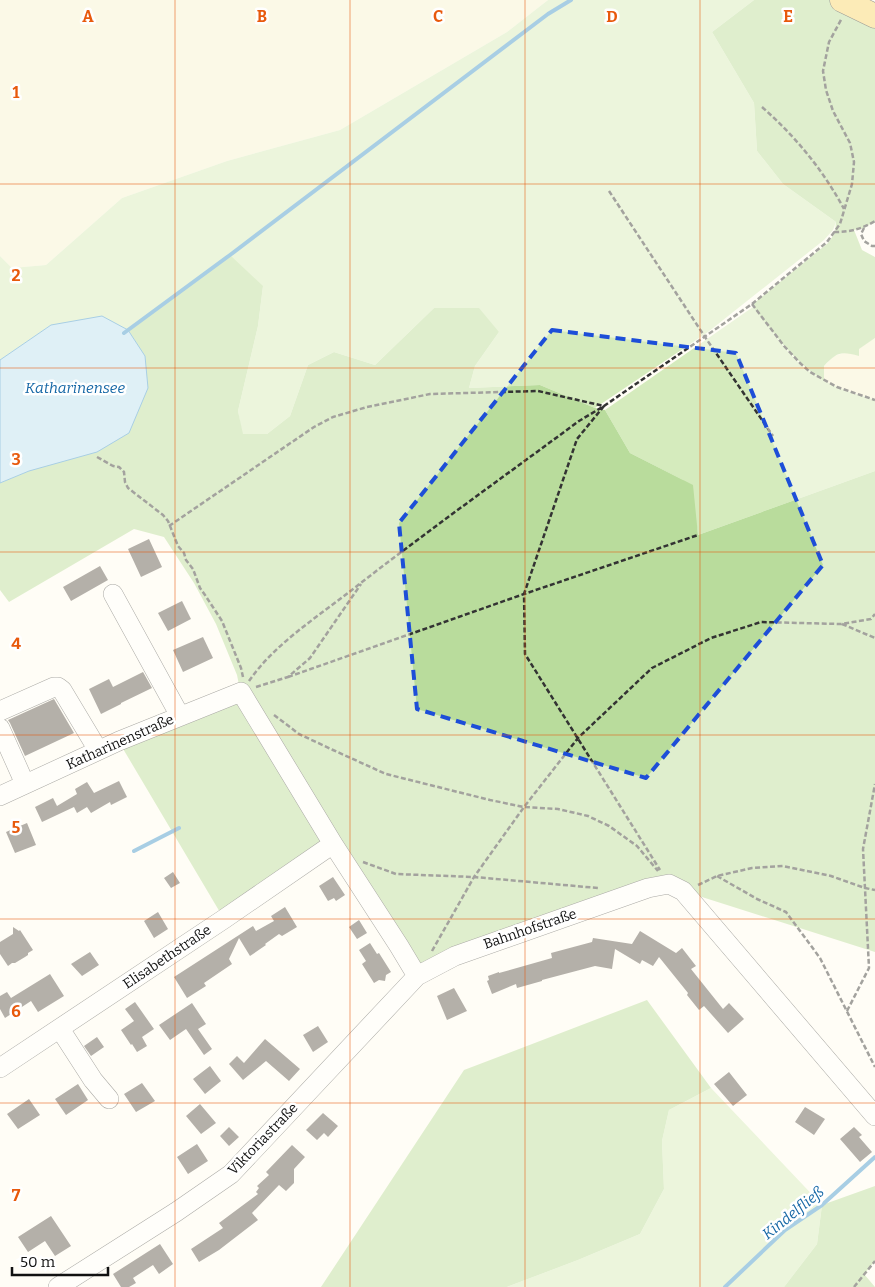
<svg xmlns="http://www.w3.org/2000/svg" width="875" height="1287" font-family="Bitter,serif">
<style>
.farmland{fill:#f6f3d4}
.green{fill:#d5ebbd}
.forest{fill:#b9dc9c}
.water{fill:#b9e0f7;stroke:#3f96cf}
.lines{fill:none;stroke-linecap:round;stroke-linejoin:round}
.stream{stroke:#3f96cf;stroke-width:4}
.building{fill:#5a524d}
.minor-casing{stroke:#444;stroke-width:20}
.major-casing{stroke:#222;stroke-width:25}
.path{stroke:#333;stroke-width:2.5;stroke-dasharray:5 2.5;stroke-linecap:butt}
.minor{stroke:#fff;stroke-width:19}
.major{stroke:#f9d66b;stroke-width:24}
.marked{fill:none;stroke:#1d4ed8;stroke-width:4;stroke-dasharray:10 6;stroke-linejoin:round}
.grid{fill:none;stroke:#e8590c;stroke-width:1;stroke-opacity:0.55}
.labels{text-anchor:middle;dominant-baseline:central;stroke-width:5;stroke-linejoin:round;paint-order:stroke}
.street-label{font-size:14px;fill:#111;stroke:#fff}
.water-label{font-size:15px;font-style:italic;fill:#1768a6;stroke:#fff}
.grid-label{font-size:16px;text-anchor:middle;font-weight:bold;fill:#e8590c;stroke:#fff;stroke-width:5;stroke-linejoin:round;paint-order:stroke}
</style>
<rect width="100%" height="100%" fill="#fffdf5"/>
<!-- farmland -->
<path class="farmland" d="M0,0h548l-41,32 -167,98 -113,31 -105,37 -76,67 -34,3 -12,-12z
M875,338v62l-38,-13 -13,-6v-15l10,-10 24,-7z"/>
<!-- green -->
<path class="green" d="M548,0h206l-42,32 42,71 3,48 26,33 53,38 -3,8 -9,10 -116,92 -113,76 -55,-23 -71,3 6,-22 24,-34 -65,-24 -59,57 -41,-13 -26,13 -18,51 -23,18h-25l-4,-23 20,-85 5,-40 -74,127 -189,70 29,-12 22,-146 -51,35v-104l12,12 34,-3 76,-67 105,-37 113,-31 167,-98z
M753,307c18,22 34,48 57,65 19,14 43,21 65,28v71l-177,64 -1,-8 -14,-47 -53,-27 -25,-43z
M711,1088l111,117 -5,39 -33,43h-277l71,-27 62,-26 24,-45 -2,-48 7,-31z"/>
<!-- forest -->
<path class="forest" d="M754,0h83l38,19v202l-11,7 -10,2 8,20 13,7v81l-16,11v7c-18,-5 -22,-4 -35,10v15c-30,-19 -49,-46 -71,-74v-3l75,-61 7,-10 1,-11 -53,-38 -26,-33 -3,-48 -42,-71z
M230,255l33,31 -5,40 -20,85 5,23h24l23,-18 18,-51 26,-13 41,13 59,-57h45l20,24 -24,34 -6,22 71,-3 55,23 10,2 25,43 63,32 5,50 177,-64v481l-192,-61 -15,-7 -251,92 -84,-132 -109,75 -105,-177 121,-52 -3,-15 -21,-51 -22,-41 -30,-46 -30,-8 -125,73 -9,-12v-107l29,-12 116,-115 -17,-26z
M647,1000l64,88 -42,22 -7,31 2,48 -24,45 -62,26 -71,27h-186l143,-217z
M875,1186v75l-11,13 11,13h-91l33,-43 5,-39z"/>
<!-- water -->
<path class="water" d="M102,316l26,14 17,26 3,32 -19,45 -32,19 -68,19 -29,12v-123l51,-35z"/>
<g class="lines">
<!-- stream -->
<path class="stream" d="M124,333l106,-78 318,-241 23,-14
M134,851l45,-23
M725,1287l60,-57 37,-25 53,-48"/>
</g>
<!-- building -->
<path class="building" d="M149,539l13,28 -21,10 -13,-28z
M100,566l8,14 -37,21 -8,-14z
M182,601l9,18 -23,12 -10,-18z
M203,637l10,21 -30,14 -10,-22z
M143,672l9,16 -31,15v1l-20,10 -12,-25 20,-10 4,8z
M54,699l20,34 -49,23 -15,-33 -2,-3z
M119,781l8,16 -16,8 -1,-3 -19,11 -4,-6 -10,6 -3,-6 -32,15 -7,-15 18,-9 4,8 20,-12 -2,-5 12,-7 7,11z
M27,823l9,22 -21,8 -9,-21z
M173,872l7,11 -9,5 -7,-10z
M333,877l12,18 -9,6 -2,-3 -6,3 -9,-15z
M285,907l12,20 -15,9 -3,-2 -14,10 1,1 -16,11 -11,-18 -10,21 3,5 -28,19 2,3 -19,12 -13,-21 79,-51 3,5 18,-10 -3,-5z
M158,912l10,17 -14,9 -10,-17z
M359,920l8,13 -10,6 -8,-12z
M13,927l6,4 1,-1 13,20 -5,3v2l-3,2 -10,6h-3l-4,3 -8,-12v-12l13,-8z
M640,931l36,22 6,-5 14,18 -5,3 32,40 6,-6 15,16 -16,14 -24,-27 -5,4 -12,-15 1,-2 -29,-36 -6,9 -11,-6 -2,4 -25,-15 -3,20 -17,-3 -53,14v1l-25,7 -1,-4 -24,10 -5,-13 2,-1 -1,-4 11,-4v1l53,-15 -1,-5 41,-11 1,-4 39,6z
M370,943l7,11 2,-1 12,19 -5,3 -1,6 -6,-1 -5,3 -12,-19 4,-3 -7,-11z
M90,952l9,13 -17,11 -11,-12z
M50,974l14,22 -26,16 -7,-11 -26,17 -5,-9v-13l7,-4 4,6z
M454,988l13,23 -20,9 -10,-24z
M135,1002l19,27 -12,8 5,9 -10,6 -5,-8 -1,1 -10,-15 13,-9 -9,-12z
M192,1003l14,21 -8,5 14,20 -8,6 -18,-26 -16,11 -11,-15z
M318,1026l10,16 -15,10 -10,-17z
M97,1037l7,10 -13,9 -7,-10z
M265,1039l35,30 -11,12 -23,-20 -23,19 -14,-16 8,-8 7,7z
M210,1066l11,15 -16,13 -12,-15z
M729,1072l18,23 -14,11 -19,-22z
M142,1083l13,18 -19,11 -12,-18z
M78,1084l10,16 -22,15 -11,-16z
M29,1099l11,16 -22,14 -11,-15z
M200,1104l16,19 -15,11 -15,-18z
M805,1107l20,12 -11,16 -19,-13z
M323,1113l15,13 -10,11 -4,-4 -7,7 -11,-10z
M229,1127l10,10 -10,9 -9,-10z
M854,1127l8,8 -3,2 13,15 -12,10 -20,-23z
M197,1144l11,17 -20,13 -11,-17z
M292,1145l13,12 -11,12v14l-8,8 -7,-6 -27,28 6,7 -39,30 -20,12 -8,-13 32,-21 -4,-5 39,-29 -2,-2 3,-4 -2,-2 12,-11 -3,-3z
M51,1216l20,30 -16,10 -10,-15 -17,11 -10,-15z
M160,1244l13,20 -14,10 -6,-9 -20,13 3,5 -7,4h-8l-8,-13z"/>
<g class="lines">
<!-- minor casing -->
<g class="minor-casing">
<path id="minor" d="M113,594l67,122
M0,711l54,-24h4l4,3 36,60
M0,728l25,56
M0,796l119,-55 122,-49 92,152 66,102 18,30 38,-20 193,-68 21,-4 14,7 192,225
M60,1029l33,51 16,19
M0,1068l224,-149 109,-75
M58,1287l118,-75 55,-38 186,-198"/>
</g>
<!-- major casing -->
<g class="major-casing">
<path id="major" d="M842,0l33,16"/>
</g>
<!-- path -->
<path class="path" d="M762,107c34,30 61,63 82,102
M609,191l96,146 68,99
M864,228l-3,6 3,7 8,5h3
M834,232c16,0 28,-3 41,-11
M752,304l32,42 16,17 10,9 27,15 38,13
M97,457l16,9 6,1 5,5 1,10 3,6 35,27 5,6 10,25 6,7 2,7 7,9 7,19 5,7 17,26 19,47 2,9
M169,526l145,-99 19,-10 34,-10 63,-13 108,-3 66,15 -27,33 -53,155 1,60 135,216
M842,624l33,14
M288,677l236,-83 174,-59
M249,681c25,-36 64,-61 99,-88 75,-59 154,-115 231,-172l25,-15 148,-102 75,-62 13,-18 12,-40 2,-22 -4,-19 -17,-32 -7,-21 -3,-19 6,-29 13,-24
M256,687l32,-10 22,-19 51,-74
M274,715l25,19 34,16 53,24 104,26 34,7 34,2 30,7 21,10 28,20 21,25
M363,862l33,12 78,3 124,11
M717,876l40,23 29,13 34,46 55,109
M698,885l19,-9 35,-8 31,-2 48,10 34,12 10,2
M432,951l42,-74 50,-70 54,-69 74,-70 59,-30 50,-16 80,2 30,-5 4,-5
M847,1011l22,-43 -6,-119 12,-65
M854,1287l21,-26"/>
<!-- minor -->
<use href="#minor" class="minor"/>
<!-- major -->
<use href="#major" class="major"/>
</g>
<!-- marked area -->
<path d="M0 0H875V1287H0ZM552,330l184,23 87,212 -177,213 -229,-69 -18,-186z" fill="#fffdf5" fill-opacity=".55" fill-rule="evenodd"/>
<path class="marked" d="M552,330l184,23 87,212 -177,213 -229,-69 -18,-186z"/>
<!-- grid -->
<path class="grid" d="M175,0v1287M350,0v1287M525,0v1287M700,0v1287M0,184h875M0,368h875M0,552h875M0,735h875M0,919h875M0,1103h875"/>
<g class="labels">
<!-- street labels -->
<g class="street-label">
<text transform="translate(120 742) rotate(-24)">Katharinenstraße</text>
<text transform="translate(530 929) rotate(-19)">Bahnhofstraße</text>
<text transform="translate(167 957) rotate(-34)">Elisabethstraße</text>
<text transform="translate(263 1139) rotate(-46)">Viktoriastraße</text>
</g>
<!-- water labels -->
<g class="water-label">
<text x="75" y="388">Katharinensee</text>
<text transform="translate(793 1213) rotate(-39)">Kindelfließ</text>
</g>
</g>
<g class="grid-label">
<text x="88" y="22">A</text>
<text x="262" y="22">B</text>
<text x="438" y="22">C</text>
<text x="612" y="22">D</text>
<text x="788" y="22">E</text>
<text x="16" y="98">1</text>
<text x="16" y="281">2</text>
<text x="16" y="465">3</text>
<text x="16" y="649">4</text>
<text x="16" y="833">5</text>
<text x="16" y="1017">6</text>
<text x="16" y="1201">7</text>
</g>
<!-- scale -->
<path d="M12 1267v8h96v-8" fill="none" stroke="#111111" stroke-width="2.5"/>
<text x="20" y="1267" font-size="15" fill="#111111" stroke="#ffffff" stroke-width="4" paint-order="stroke">50 m</text>
</svg>
